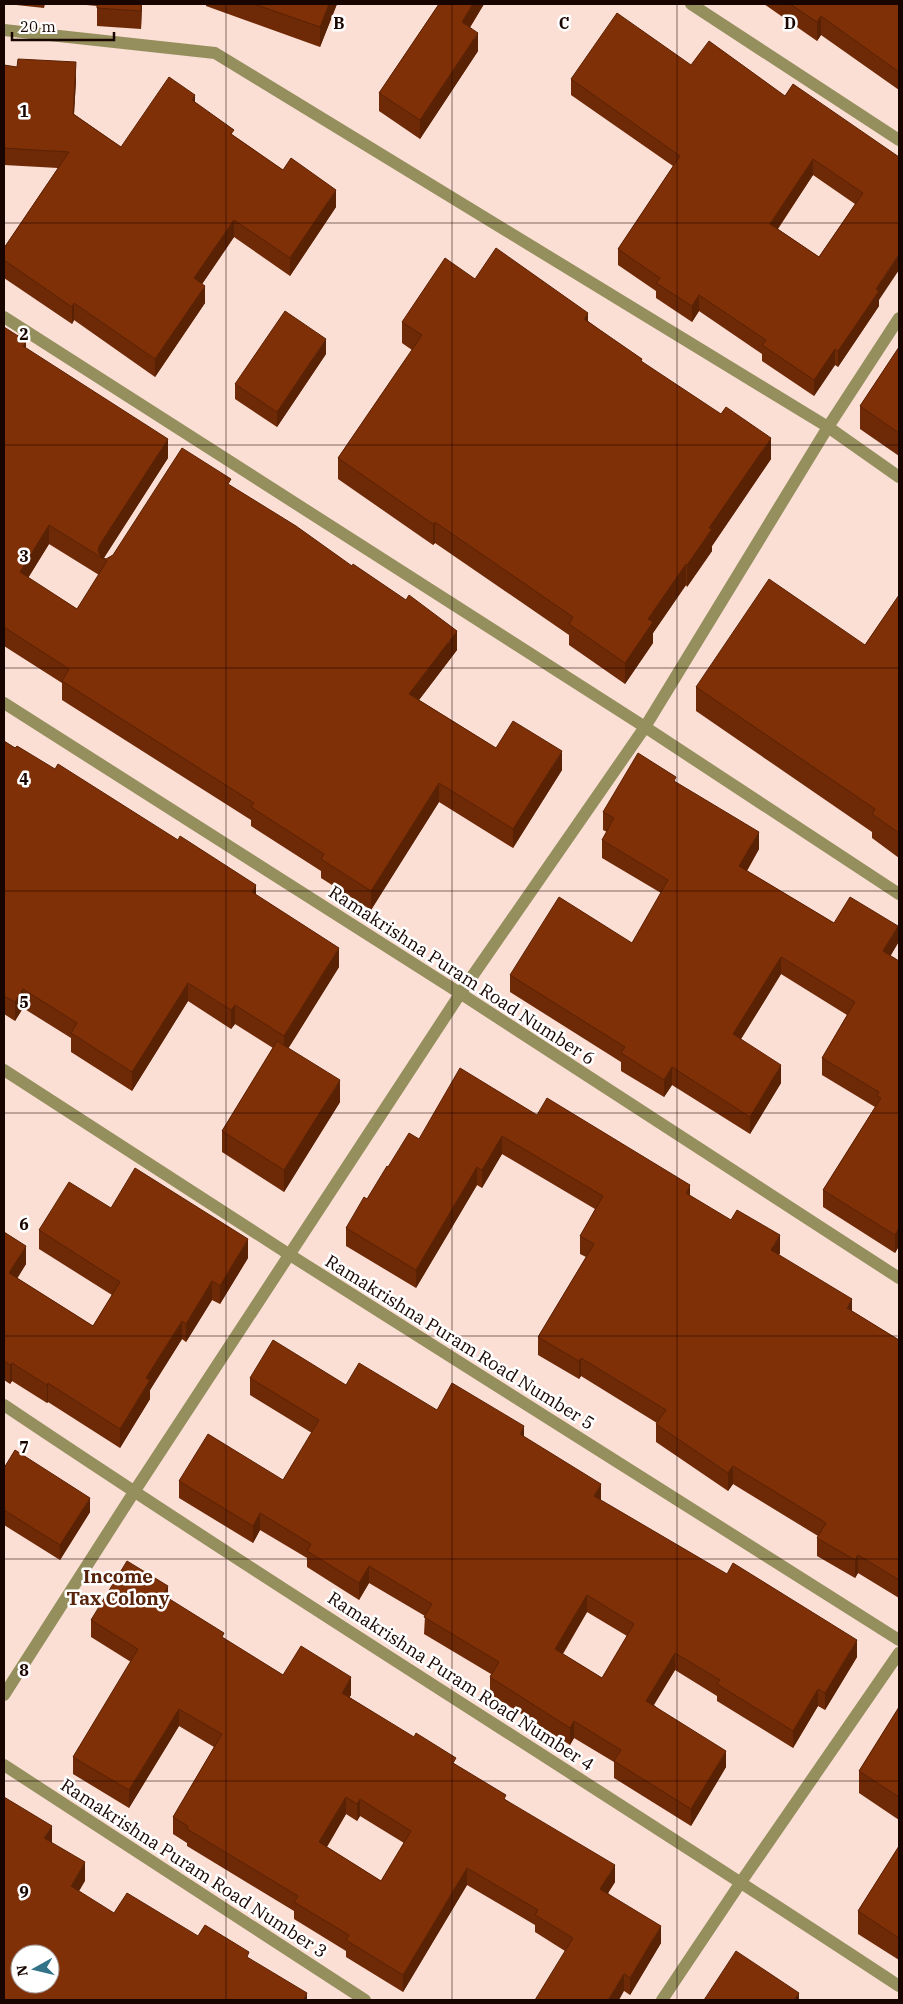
<svg xmlns="http://www.w3.org/2000/svg" width="903" height="2004" font-family="'IBM Plex Serif',serif">
<style>
.lines{fill:none;stroke-linecap:round;stroke-linejoin:round}
.street{stroke:#958f5e;stroke-width:12}
.wall{fill:#6e2906;fill-rule:evenodd}
.shaded-wall{fill:#5a2205}
.building{fill:#803007;stroke:#5a2205;fill-rule:evenodd}
.grid{fill:none;stroke:#190500;stroke-width:1;stroke-opacity:0.55}
.labels{text-anchor:middle;dominant-baseline:central;stroke-width:5;stroke-linejoin:round;paint-order:stroke}
.street-label{font-size:18px;fill:#190500;stroke:#fff}
.neighbourhood-label{font-size:19px;font-weight:bold;fill:#58230b;stroke:#fff}
.grid-label{font-size:16px;text-anchor:middle;font-weight:bold;fill:#190500;stroke:#fff;stroke-width:5;stroke-linejoin:round;paint-order:stroke}
</style>
<rect width="100%" height="100%" fill="#fbdfd5"/>
<g class="lines">
<!-- street -->
<path class="street" d="M691,4l208,136
M4,30l211,23 613,374 71,50
M4,317l641,410 254,167
M4,703l462,294 433,281
M4,1070l286,185 609,385
M4,1405c295,198 598,385 895,581
M4,1695l130,-203 326,-498 185,-267 183,-300 71,-109
M4,1765l361,235
M662,2000l79,-118 158,-229"/>
</g>
<!-- wall -->
<path class="wall" d="M7,4h38l-1,4z
M76,4h66l-1,25 -44,-3v-20z
M206,4h131l-17,43 -114,-41z
M439,4h45l-14,23 8,24 -58,88 -41,-28v-18z
M764,4h135v86l-78,-55 -4,6z
M4,65l72,15 -2,34 47,33 74,-45 39,34 102,71 -46,69 -56,-39 -32,47 3,19 -50,74 -81,-57 -2,4 -68,-46v-30l54,-80 -54,-3z
M691,65l94,31 114,61 -20,143v6l-41,61 -3,-2 -21,31 -52,-35v-7l-63,-43 -7,11 -36,-24v-7l-38,-26v-16l55,-83 -102,-71v-16zM813,175l42,29 -36,53 -41,-28z
M475,279l113,42 183,138 -59,87v5l-25,36 -1,-2 -33,48v10l-28,41 -56,-39v-10l-134,-92 -2,2 -95,-66v-21l74,-108 -10,-7v-21z
M4,327l22,21 142,110 -64,100 2,1 125,-73 226,164 -38,50 77,48 66,22 -49,78 -74,-46 -68,108 -50,-32v-7l-70,-45v-6l-189,-120v-17l-58,-37zM49,544l50,31 -22,34 -49,-31z
M899,347v109l-39,-27v-23z
M326,354l-49,73 -42,-28v-15z
M899,595v263l-27,-20v-6l-176,-121v-24l169,-42z
M4,741l252,154 83,72 -51,82 52,53 -56,90 -62,-40v-21l51,-83 -38,-24 -4,5 -43,-28 -56,90 -61,-39v-14l-48,-30 -8,13 -11,-7z
M676,782l83,67 -12,22 87,52 64,20 -8,13 9,5v285l-4,7 -72,-46v-17l52,-83 -53,-32v-17l25,-43 -66,-41 -40,65 40,44 -31,51 -78,-49 -8,12 -43,-26v-9l-111,-70v-17l122,-32 29,-50 -59,-35v-18l5,-8 -4,-2v-18z
M537,1115l153,81 90,57 -1,2 73,56 47,29v258l-41,-25 -3,5 -38,-22v-18l1,-2 -85,-52 -5,7 -72,-49v-18l1,-1 -76,-47 -2,3 -41,-24v-18l48,-80 -6,-3v-18l15,-27 -93,-55 -20,34 -5,-3 -61,103 -70,-42v-18l21,-29 21,-32 31,-28z
M111,1208l137,50 -28,46 -8,-4 -26,42 -4,-3 -32,51v9l-30,49 -72,-46 -1,1 -35,-22 -2,3 -6,-4v-148l22,32 -9,14 76,48 19,-31 -73,-46v-19z
M250,1378l96,7 91,25 87,27 77,64 256,156 -32,53 -7,-4 -25,42 -76,-47v-5l-42,-26 -21,35 72,62 -35,59 -77,-48v-16l-40,-24 -4,7 -80,-51v-17l1,-3 -67,-40 1,-18 -56,-33 -10,17 -52,-33v-9l-47,-28 -7,13 -74,-45v-17l104,-1 29,-47 -62,-38zM587,1612l40,24 -25,42 -39,-24z
M4,1468l86,44 -30,48 -56,-35z
M168,1598l56,41 59,36 68,20 -2,2 107,68 50,35 109,82 -7,11 53,50 -31,52 -65,-44 -30,-19v-7l-68,-40 -64,107 -57,-35v-6l-52,-32v-8l-107,-65v-3l-14,-9v-17l41,-70 -35,-21 -50,82 -56,-34v-17l58,-95 -40,-25v-17zM346,1814l11,7 3,-5 44,27 -23,38 -54,-34z
M899,1707v113l-40,-27v-22z
M899,1846v114l-41,-26v-23z"/>
<!-- shaded-wall -->
<path class="shaded-wall" d="M141,4h1l-1,25z
M329,4h8l-17,43v-20z
M473,4h11l-22,37v-19z
M821,16v19l-4,6v-19z
M478,33v18l-58,88v-19z
M76,62v18l-3,51v-17z
M195,95v18l-3,-13z
M813,159v16l-43,65v-16z
M336,190v17l-46,69v-18z
M234,220v17l-40,59v-18z
M899,254v16l-20,30v6l-41,61v-16l38,-62z
M205,286v17l-50,74v-18z
M699,295v16l-7,11v-16z
M74,303v17l-2,4v-17z
M588,313v21l-4,-15z
M326,339v15l-49,73v-15z
M26,341v20l-3,-15z
M835,349v16l-21,31v-16z
M771,438v21l-59,87v5l-25,36v-22l22,-37z
M168,439v19l-65,101 -5,-4 1,-9z
M435,522v21l-2,2v-21z
M49,525v19l-29,47v-19z
M686,564v21l-33,48v10l-28,41v-21l23,-44z
M457,631v19l-48,63v-19z
M562,751v19l-49,78v-19z
M439,783v19l-68,108v-19z
M759,832v17l-20,35v-18z
M256,885v19l-4,-12z
M898,926v17l-15,26v-18z
M339,948v19l-55,88v-19z
M781,957v17l-48,78v-18z
M188,983v18l-56,90v-19z
M23,989v19l-8,13v-19z
M235,1005v19l-4,5v-19z
M781,1065v18l-31,51v-17z
M672,1067v18l-8,12v-17z
M340,1080v22l-56,90v-22z
M502,1136v18l-20,34v-18z
M477,1167v18l-61,103v-18z
M690,1185v18l-4,-10z
M899,1228v18l-4,7v-18z
M780,1235v18l-9,15v-18z
M248,1239v19l-28,46v-18z
M26,1246v18l-17,28v-19z
M212,1281v19l-26,42v-18z
M852,1299v18l-5,-9z
M182,1321v18l-32,51v9l-30,49v-19l26,-51z
M581,1358v18l-2,3v-18z
M12,1363v18l-2,3v-19z
M48,1383v19l-1,1v-18z
M524,1426v17l-4,-9z
M733,1466v18l-5,7v-18z
M601,1484v17l-7,-5z
M90,1498v14l-30,48v-15z
M260,1513v17l-7,13v-17z
M858,1555v18l-3,5v-18z
M369,1566v17l-10,17v-17z
M168,1586v17l-5,-8z
M587,1595v17l-32,54v-17z
M857,1640v17l-32,53v-17z
M675,1653v17l-29,47v-16z
M351,1677v18l-9,15v-17z
M818,1689v17l-25,42v-17z
M179,1709v17l-50,82v-18z
M574,1721v17l-4,7v-17z
M726,1751v16l-35,59v-17z
M346,1797v17l-27,46v-18z
M360,1799v17l-3,5v-17z
M52,1826v19l-8,-7z
M85,1862v19l-14,24v-19z
M615,1865v17l-15,24v-17z
M467,1868v17l-64,107v-17z
M661,1926v17l-31,52v-17z
M624,1974v17l-5,9h-11z
M307,1993v7h-4z
M799,1993v7h-5z"/>
<!-- building -->
<path class="building" d="M97,4h44v7l-44,-3z
M254,4h75l-9,23z
M439,4h34l-11,18 16,11 -58,87 -41,-27z
M790,4h109v68l-78,-56 -4,6z
M617,13l74,52 18,-24 76,55 8,-12 106,73v97l-23,35 3,2 -41,60 -3,-2 -21,31 -52,-35 4,-5 -67,-45 -7,11 -36,-23 4,-5 -42,-29 62,-93 -109,-77zM813,159l50,34 -44,64 -49,-33z
M18,59l58,3 -3,52 48,33 48,-70 26,18 -3,5 42,30 -3,4 52,36 8,-12 45,32 -46,68 -56,-38 -40,58 11,8 -50,73 -81,-56 -2,4 -68,-47v-12l65,-96 -65,-4v-83l13,2z
M496,248l92,65 -4,6 58,40 -1,2 80,53 5,-7 45,31 -62,90 3,1 -25,36 -1,-1 -38,55 5,3 -28,41 -56,-39 4,-7 -138,-95 -2,2 -95,-66 84,-123 -20,-13 43,-64 30,21z
M285,311l41,28 -49,73 -42,-28z
M4,327l22,14 -3,5 145,93 -69,107 -1,5 3,6 5,2 7,-4 69,-107 49,31 -3,5 68,42 56,40 1,-2 53,36 3,-5 48,36 -48,63 87,54 17,-27 49,30 -49,78 -74,-46 -68,108 -50,-32 3,-5 -73,-47 3,-4 -192,-122 7,-12 -65,-42zM49,525l58,36 -30,48 -57,-37z
M899,347v86l-39,-27z
M769,579l96,66 34,-50v238l-27,-19 3,-5 -179,-122z
M4,741l11,7 2,-2 38,23 3,-5 120,76 2,-4 76,49 -4,7 87,56 -55,88 -49,-31 -4,5 -43,-27 -56,89 -61,-39 6,-10 -54,-34 -8,13 -11,-6z
M638,753l38,24 -2,4 85,51 -20,34 95,57 16,-26 48,29 -15,25 16,10v267l-4,7 -72,-45 58,-92 -4,-2 2,-4 -57,-34 33,-56 -74,-45 -48,77 48,31 -31,52 -78,-50 -8,13 -43,-27 4,-6 -115,-72 49,-78 73,46 36,-63 -66,-40 12,-22 -11,-6z
M277,1041l63,39 -56,90 -62,-39z
M460,1068l77,47 10,-17 143,87 -4,8 45,27 6,-10 43,25 -9,15 81,49 -5,9 52,32v240l-41,-25 -3,5 -38,-22 9,-15 -93,-57 -5,7 -72,-49 10,-14 -85,-52 -2,3 -41,-24 56,-93 -14,-8 23,-40 -101,-60 -20,34 -5,-3 -61,103 -70,-42 18,-31 3,2 20,-33 1,1 21,-34 10,6z
M135,1168l113,71 -28,47 -8,-5 -26,43 -4,-3 -36,57 4,2 -30,49 -72,-46 -1,2 -35,-22 -2,2 -6,-4v-129l22,14 -17,27 84,53 27,-44 -81,-52 30,-48 42,26z
M273,1340l73,45 13,-22 78,47 15,-27 72,43 -4,8 81,50 -7,12 133,78 6,-11 124,77 -32,53 -7,-4 -25,42 -76,-47 3,-4 -45,-27 -29,48 80,50 -35,58 -77,-48 7,-11 -47,-29 -4,7 -80,-51 9,-15 -75,-45 8,-13 -63,-38 -10,17 -52,-32 4,-7 -51,-31 -7,13 -74,-45 29,-47 75,46 36,-60 -69,-42zM587,1595l47,29 -32,54 -47,-29z
M15,1450l75,48 -30,47 -56,-35v-42z
M127,1561l41,25 -5,9 61,38 -2,4 61,38 18,-29 50,31 -9,16 72,44 2,-4 40,25 -3,5 53,32 -2,4 111,66 -15,24 61,37 -31,52 -6,-4 -16,26h-73l38,-62 -38,-23 3,-5 -71,-42 -64,107 -57,-35 3,-5 -55,-33 4,-6 -111,-67 1,-3 -15,-9 49,-83 -43,-25 -50,81 -56,-33 65,-108 -47,-29zM346,1797l11,7 3,-5 51,32 -30,50 -62,-39z
M899,1707v90l-40,-26z
M4,1797l48,29 -8,12 41,24 -14,24 43,27 13,-20 71,43 7,-11 44,27 -2,5 60,36 -4,7h-299zM20,1954h30v30h-30z
M899,1846v92l-41,-27z
M736,1951l63,42 -5,7h-90z"/>
<!-- grid -->
<path class="grid" d="M226,4v1996M452,4v1996M677,4v1996M4,223h895M4,445h895M4,668h895M4,891h895M4,1113h895M4,1336h895M4,1559h895M4,1781h895"/>
<g class="labels">
<!-- street labels -->
<g class="street-label">
<text transform="translate(462 975) rotate(33)">Ramakrishna Puram Road Number 6</text>
<text transform="translate(460 1342) rotate(32)">Ramakrishna Puram Road Number 5</text>
<text transform="translate(461 1681) rotate(33)">Ramakrishna Puram Road Number 4</text>
<text transform="translate(194 1868) rotate(33)">Ramakrishna Puram Road Number 3</text>
</g>
<!-- neighbourhood labels -->
<g class="neighbourhood-label">
<text x="118" y="1576">Income<tspan x="118" dy="22">Tax Colony</tspan></text>
</g>
</g>
<g class="grid-label">
<text x="339" y="29">B</text>
<text x="564" y="29">C</text>
<text x="790" y="29">D</text>
<text x="24" y="117">1</text>
<text x="24" y="340">2</text>
<text x="24" y="562">3</text>
<text x="24" y="785">4</text>
<text x="24" y="1008">5</text>
<text x="24" y="1230">6</text>
<text x="24" y="1453">7</text>
<text x="24" y="1676">8</text>
<text x="24" y="1898">9</text>
</g>
<!-- border -->
<rect width="903" height="2004" fill="none" stroke="#190500" stroke-width="10"/>
<!-- north arrow -->
<g transform="translate(35 1969) rotate(262)"><circle r="24" fill="#ffffff" stroke="#a39b99"/>
<path d="M0-4L9 19L0 12L-9 19Z" fill="#337387"/>
<text y="-8" font-size="14" font-weight="bold" text-anchor="middle" fill="#190500">N</text>
</g>
<!-- scale -->
<path d="M12 32v8h102v-8" fill="none" stroke="#190500" stroke-width="2.5"/>
<text x="20" y="32" font-size="15" fill="#190500" stroke="#ffffff" stroke-width="4" paint-order="stroke">20 m</text>
</svg>
